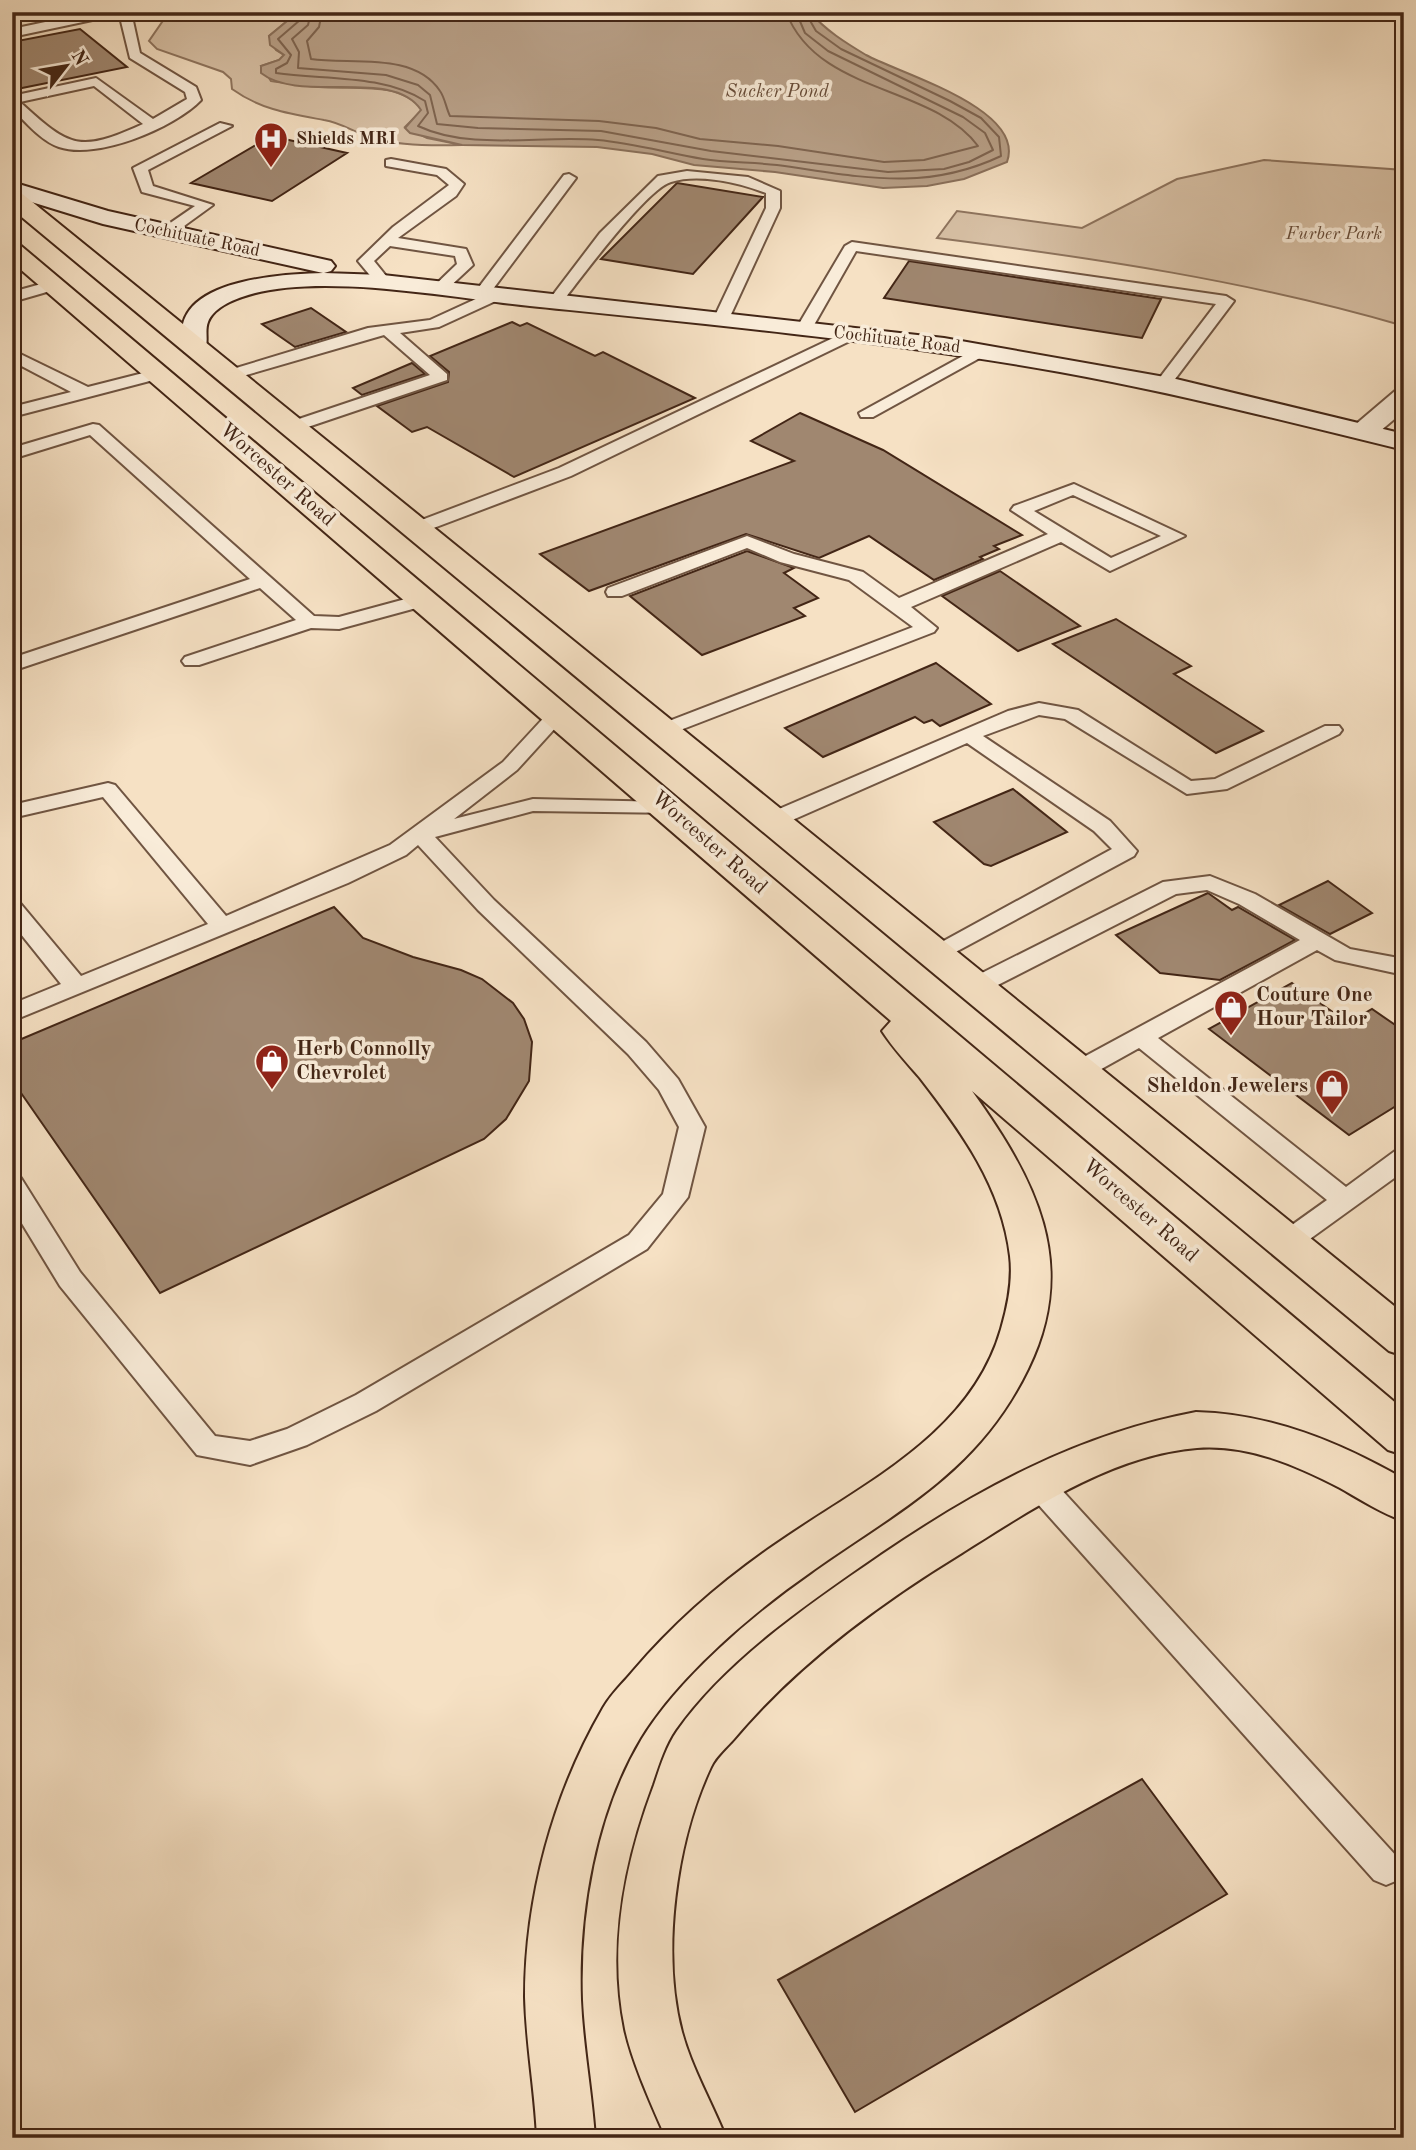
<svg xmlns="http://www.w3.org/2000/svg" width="1416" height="2150" font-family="'Old Standard TT',serif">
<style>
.green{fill:#d8c1a6;stroke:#8e745e;stroke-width:2}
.water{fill:#b9a189;stroke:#8a705b;stroke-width:2}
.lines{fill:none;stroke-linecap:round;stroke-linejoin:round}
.shore{stroke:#7e6450;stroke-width:2}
.building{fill:#a08770;stroke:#432616;stroke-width:2}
.lane-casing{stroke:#705542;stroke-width:4}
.street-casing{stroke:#705542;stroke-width:4}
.secondary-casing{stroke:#432616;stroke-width:4}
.highway-casing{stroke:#432616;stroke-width:4}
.lane{fill:#f9ecd9;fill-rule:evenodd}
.street{fill:#f9ecd9;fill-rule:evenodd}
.secondary{fill:#f9ecd9;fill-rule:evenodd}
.highway{fill:#f6e1c4;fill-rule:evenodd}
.labels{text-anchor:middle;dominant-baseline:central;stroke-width:7;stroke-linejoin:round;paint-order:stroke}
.far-poi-label{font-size:18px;font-weight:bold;fill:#432616;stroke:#f9ecd9;text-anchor:start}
.far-park-label{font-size:18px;font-style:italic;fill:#684d3a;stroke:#f9ecd9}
.far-street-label{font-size:18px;fill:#432616;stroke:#f9ecd9}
.far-water-label{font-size:19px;font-style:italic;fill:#664b38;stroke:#f9ecd9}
.street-label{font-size:21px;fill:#432616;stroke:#f9ecd9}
.poi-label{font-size:21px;font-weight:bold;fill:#432616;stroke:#f9ecd9;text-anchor:start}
</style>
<rect width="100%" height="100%" fill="#f6e1c4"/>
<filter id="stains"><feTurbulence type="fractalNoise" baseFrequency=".00286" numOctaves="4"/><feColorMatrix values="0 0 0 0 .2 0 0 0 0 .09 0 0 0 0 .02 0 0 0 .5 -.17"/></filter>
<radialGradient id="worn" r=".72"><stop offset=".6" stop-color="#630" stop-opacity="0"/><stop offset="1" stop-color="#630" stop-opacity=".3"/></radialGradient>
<!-- green -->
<path class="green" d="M169,12h129l-29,24 7,14 8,5 -5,5 -18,6 10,15c16,2 32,5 48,6 32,3 82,-7 103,23l-17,17 22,11 35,7c-29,1 -59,1 -87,-6 -18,-5 -32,-16 -51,-19 -33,-6 -63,-10 -92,-31l-1,-10 -8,-7 -66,-23 -8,-8z
M1264,160l140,10v156c-153,-45 -310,-68 -467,-88l20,-27 125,17 95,-49z"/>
<!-- water -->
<path class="water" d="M298,12h512c15,18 36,31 56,43 35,19 160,54 141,107l-43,17 -37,7 -44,2 -108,-16 -81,-7 -42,-11 -55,-7 -135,-2 -52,-12 -5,-5 16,-18c-28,-43 -121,-6 -160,-37v-7l18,-6 5,-5 -14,-10 -1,-9z"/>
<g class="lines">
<!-- shore -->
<path class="shore" d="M303,12l-3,8 -22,19 13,16 -4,8 -11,6v4c49,7 106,1 149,28l3,12 -10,13c53,25 122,9 180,14 35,3 69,13 105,19 24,4 49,3 74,6 81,11 146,28 224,-9l-2,-19 -18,-19 -31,-17 -109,-52 -25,-18 -11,-19
M311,12l-3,13 -16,14 7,13 -1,16 88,7 32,10 12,10 7,29 41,4 123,3 110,20 177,21 56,-3 25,-7 24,-12 -8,-17 -22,-16 -135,-66 -23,-18 -9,-21
M322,12l-3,15 -12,14 4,18c39,6 103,-8 129,32 5,7 6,17 10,25l149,5 57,7 44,11 78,7 106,16 40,-2 54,-14c-46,-62 -160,-51 -192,-134"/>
</g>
<!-- building -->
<path class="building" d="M80,29l47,38 -115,23v-48z
M271,136l76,17 -75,48 -81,-18z
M677,183l86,14 -70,77 -92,-15z
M909,261l252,38 -19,39 -258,-40z
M311,308l35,24 -51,15 -33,-23z
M512,322l8,4 7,-3 68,33 8,-4 92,46 -181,79 -87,-50 -15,5 -35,-26 71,-24 1,-10 -19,-16z
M412,363l13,11 -63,21 -9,-7z
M800,413l83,37 139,85 -28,11 5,3 -19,8 3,2 -49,21 -65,-44 -50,22 -73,-24 -157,57 -49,-37 254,-93 -43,-20z
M747,551l47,17 -10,5 34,25 -24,10 11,8 -103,39 -72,-59z
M1000,571l80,55 -62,25 -76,-55z
M1116,619l75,47 -17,8 89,57 -47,22 -163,-109z
M936,663l55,41 -51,22 -8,-6 -8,3 -9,-6 -92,40 -38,-29z
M1013,789l54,43 -76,34 -7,-2 -50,-42z
M1328,881l44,32 -42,21 -51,-29z
M1208,893l24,17 6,-3 57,33 -75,40 -60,-7 -44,-38z
M334,907l29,31 50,19 48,13 21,9 31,24 11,16 8,23 -3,39 -23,38 -22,20 -324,154 -148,-213v-37z
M1292,983l56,40 24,-14 32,22v70l-55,34 -140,-106z
M1142,1779l85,115 -372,218 -77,-132z"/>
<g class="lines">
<!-- lane casing -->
<g class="lane-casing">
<path id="lane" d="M93,12h33l7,9 7,32 56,34 5,13c-27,28 -104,60 -142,47 -18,-6 -33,-25 -47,-38v-13l84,-18 57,41 34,-20 -2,-7 -55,-34 -9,-37 -5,-6 -104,22v-8zM94,86l49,38c-64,29 -73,24 -123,-22z
M220,123l12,3 -84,44 5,16 60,19 -40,29h-10v-6l32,-22 -53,-14 -9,-24z
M391,159l55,10 18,15 -8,12 -58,42 68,11 7,16 -29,27h-10l-3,-3 26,-25 -2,-8 -65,-10 -16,15 17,21 -8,5 -5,-2 -20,-24 35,-34 56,-42 -12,-10 -51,-9v-6z
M687,171l61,6 32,14v17l-53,115 -6,2 -8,-5 53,-112v-15c-26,-10 -67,-20 -95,-11 -25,7 -93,100 -112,124h-10v-6l51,-67 58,-57z
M569,174l7,4 -86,115h10v6l-61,28 -39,6 47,41v6l-154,52 -8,-5 2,-4 143,-48 -46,-40 -155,45 -8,-5 2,-3 145,-44 62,-8 48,-22 -5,-4 3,-3 88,-116z
M852,242l374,54 8,5 -65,86 -6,2 -8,-5 61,-80 -360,-53 -46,81h-12l-2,-3 49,-83z
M52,281l5,2v6l-45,13v-10z
M852,329l6,2v6l-287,139 -148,56h-12l-3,-4 3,-4 148,-56z
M981,346l6,2v6l-114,63h-12l-2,-4z
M12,350l76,37 71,-18 8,5 -2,3 -153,40v-10l59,-15 -59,-31z
M93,424l6,1 215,191 25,1 85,-23 9,6 -2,4 -92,25 -28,-1 -112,37h-14l-3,-4 3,-4 111,-37 -36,-32 -248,83v-13l238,-79 -160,-144 -78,24v-11z
M1074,484l111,52 -75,35 -49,-29 -150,65 26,21 -3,4 -264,102h-14l-3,-4 3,-4 257,-99 -64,-47 -69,-18 -33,-14 -125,48h-14l-2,-4 2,-4 139,-52 47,18 69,18 36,26 149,-64 -37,-24 3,-4zM1073,495l88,41 -50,22 -77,-47z
M1039,703l39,7 113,71 24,-2 110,-53h14l3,4 -3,4 -112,55 -40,5 -122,-75 -26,-4 -56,21 127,85 27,30 -3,5 -197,106 -8,-3 -4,-5 4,-5 183,-100 -18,-18 -127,-88 -186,82h-16l-3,-5 3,-5 243,-104z
M558,708l10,6 -51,56 -63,49 79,-20 135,3 11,6 -3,5 -143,-2 -98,26 59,63 152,142 32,37 27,48 -17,70 -41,52 -271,162 -69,34 -57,20 -53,-10 -137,-169 -48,-79v-31l9,2 59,94 135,164 35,5 37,-12 69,-34 273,-160 34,-41 16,-67 -20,-37 -31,-36 -150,-144 -60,-65 -12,10 -58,28 -336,138v-17l49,-20 -49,-61v-22l8,2 61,73 127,-52 -105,-127 -91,21v-13l96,-22 7,2 111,131 164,-71 113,-83 48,-52z
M1210,876l45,18 95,55 54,10v16l-69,-15 -18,-10 -159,88 188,149 49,-36 9,-2v22l-108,78 -9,3 -9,-3 -4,-7 4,-7 49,-35 -188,-152 -52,29 -9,2 -9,-2 -3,-6 3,-6 231,-125 -61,-36 -32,-14 -31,4 -192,98h-16l-4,-6 4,-6 195,-98z
M1038,1472l10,3 350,383 5,11 -5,11 -12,5 -12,-5 -346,-387 -5,-9 5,-9z"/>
</g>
<!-- street casing -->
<g class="street-casing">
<path id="street" d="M1404,389v22l-31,26h-18l-4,-6 4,-6 40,-34z"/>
</g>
<!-- secondary casing -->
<g class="secondary-casing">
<path id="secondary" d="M12,182l96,29 223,50 4,5 -4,5 -7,2 59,2 561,63 232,41 228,55v16c-114,-28 -228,-57 -344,-78 -175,-31 -353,-48 -530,-66 -78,-8 -215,-35 -288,-9 -12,4 -29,12 -34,25 -4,10 2,21 -5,30h-18c-5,-6 -3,-12 -3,-21 3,-52 102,-57 141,-58l-220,-49 -91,-28z"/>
</g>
<!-- highway casing -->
<g class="highway-casing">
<path id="highway" d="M12,190l8,2 1384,1122v42l-15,-5 -1377,-1142z
M12,243l8,2 1384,1165v45l-16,-5 -416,-359c63,88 108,172 56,278 -50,103 -128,140 -217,203 -59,41 -134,105 -171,166 -45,75 -62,176 -59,262 2,46 11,92 14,138h-58c-2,-47 -11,-94 -12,-141 0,-99 28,-203 78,-289 8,-14 20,-25 30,-37 41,-48 88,-89 140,-125 85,-60 197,-109 228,-217 7,-24 12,-49 9,-73 -8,-69 -49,-125 -90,-178 -13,-15 -27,-30 -38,-47l9,-10 -879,-759z
M1196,1412c75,2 143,30 208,67v42c-23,-8 -43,-21 -64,-33 -44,-23 -93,-44 -143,-40 -85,7 -165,61 -235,105 -82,50 -166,112 -228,186 -7,8 -18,17 -23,28 -35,74 -50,186 -29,265 10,37 30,71 44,106h-60c-14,-32 -34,-76 -41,-109 -17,-83 0,-167 29,-244 6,-18 12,-38 23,-54 49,-70 134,-128 204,-176 97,-66 198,-121 315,-143z"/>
</g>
<!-- lane -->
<use href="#lane" class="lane"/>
<!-- street -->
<use href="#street" class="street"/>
<!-- secondary -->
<use href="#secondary" class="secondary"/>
<!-- highway -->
<use href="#highway" class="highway"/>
</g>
<!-- icons -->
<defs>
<g id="hospital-pin" transform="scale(1.75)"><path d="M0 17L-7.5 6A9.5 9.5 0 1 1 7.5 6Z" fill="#8f2418" stroke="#f9ecd9"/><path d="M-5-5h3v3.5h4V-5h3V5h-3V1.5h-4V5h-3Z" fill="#fff"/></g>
<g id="shop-pin" transform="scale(1.75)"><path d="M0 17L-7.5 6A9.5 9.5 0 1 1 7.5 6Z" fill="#8f2418" stroke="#f9ecd9"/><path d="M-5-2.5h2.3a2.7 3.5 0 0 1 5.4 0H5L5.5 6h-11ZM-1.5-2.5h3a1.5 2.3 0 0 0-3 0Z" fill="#fff"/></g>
</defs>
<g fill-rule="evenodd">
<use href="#hospital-pin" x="271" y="139"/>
<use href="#shop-pin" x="1231" y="1007"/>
<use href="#shop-pin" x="272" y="1061"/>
<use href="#shop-pin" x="1332" y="1086"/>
</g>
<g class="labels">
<!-- far-poi labels -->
<g class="far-poi-label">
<text x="296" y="139">Shields MRI</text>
</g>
<!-- far-park labels -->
<g class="far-park-label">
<text x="1334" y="234">Furber Park</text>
</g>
<!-- far-street labels -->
<g class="far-street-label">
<text transform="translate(197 238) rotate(12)">Cochituate Road</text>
<text transform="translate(897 340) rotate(7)">Cochituate Road</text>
</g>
<!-- far-water labels -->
<g class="far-water-label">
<text x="777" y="92">Sucker Pond</text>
</g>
<!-- street labels -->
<g class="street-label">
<text transform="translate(277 475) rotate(41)">Worcester Road</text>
<text transform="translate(709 843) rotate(41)">Worcester Road</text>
<text transform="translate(1140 1211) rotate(41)">Worcester Road</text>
</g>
<!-- poi labels -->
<g class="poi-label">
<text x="1256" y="995">Couture One<tspan x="1256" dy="24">Hour Tailor</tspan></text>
<text x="296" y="1049">Herb Connolly<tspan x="296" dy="24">Chevrolet</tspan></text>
<text x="1308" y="1086" text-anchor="end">Sheldon Jewelers</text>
</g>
</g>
<!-- margin -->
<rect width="1416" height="2150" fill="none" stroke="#f6e1c4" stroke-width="42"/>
<rect x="14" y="14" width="1388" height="2122" fill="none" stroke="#432616" stroke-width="3.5"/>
<rect x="21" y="21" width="1374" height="2108" fill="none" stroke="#432616" stroke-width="2"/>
<!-- north arrow -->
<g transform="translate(66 66) rotate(59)" stroke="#f9ecd9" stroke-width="5" paint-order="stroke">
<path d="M0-5L12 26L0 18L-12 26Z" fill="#432616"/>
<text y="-10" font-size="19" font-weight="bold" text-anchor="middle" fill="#432616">N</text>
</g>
<rect width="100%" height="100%" filter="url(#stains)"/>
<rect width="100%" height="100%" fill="url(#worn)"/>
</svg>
